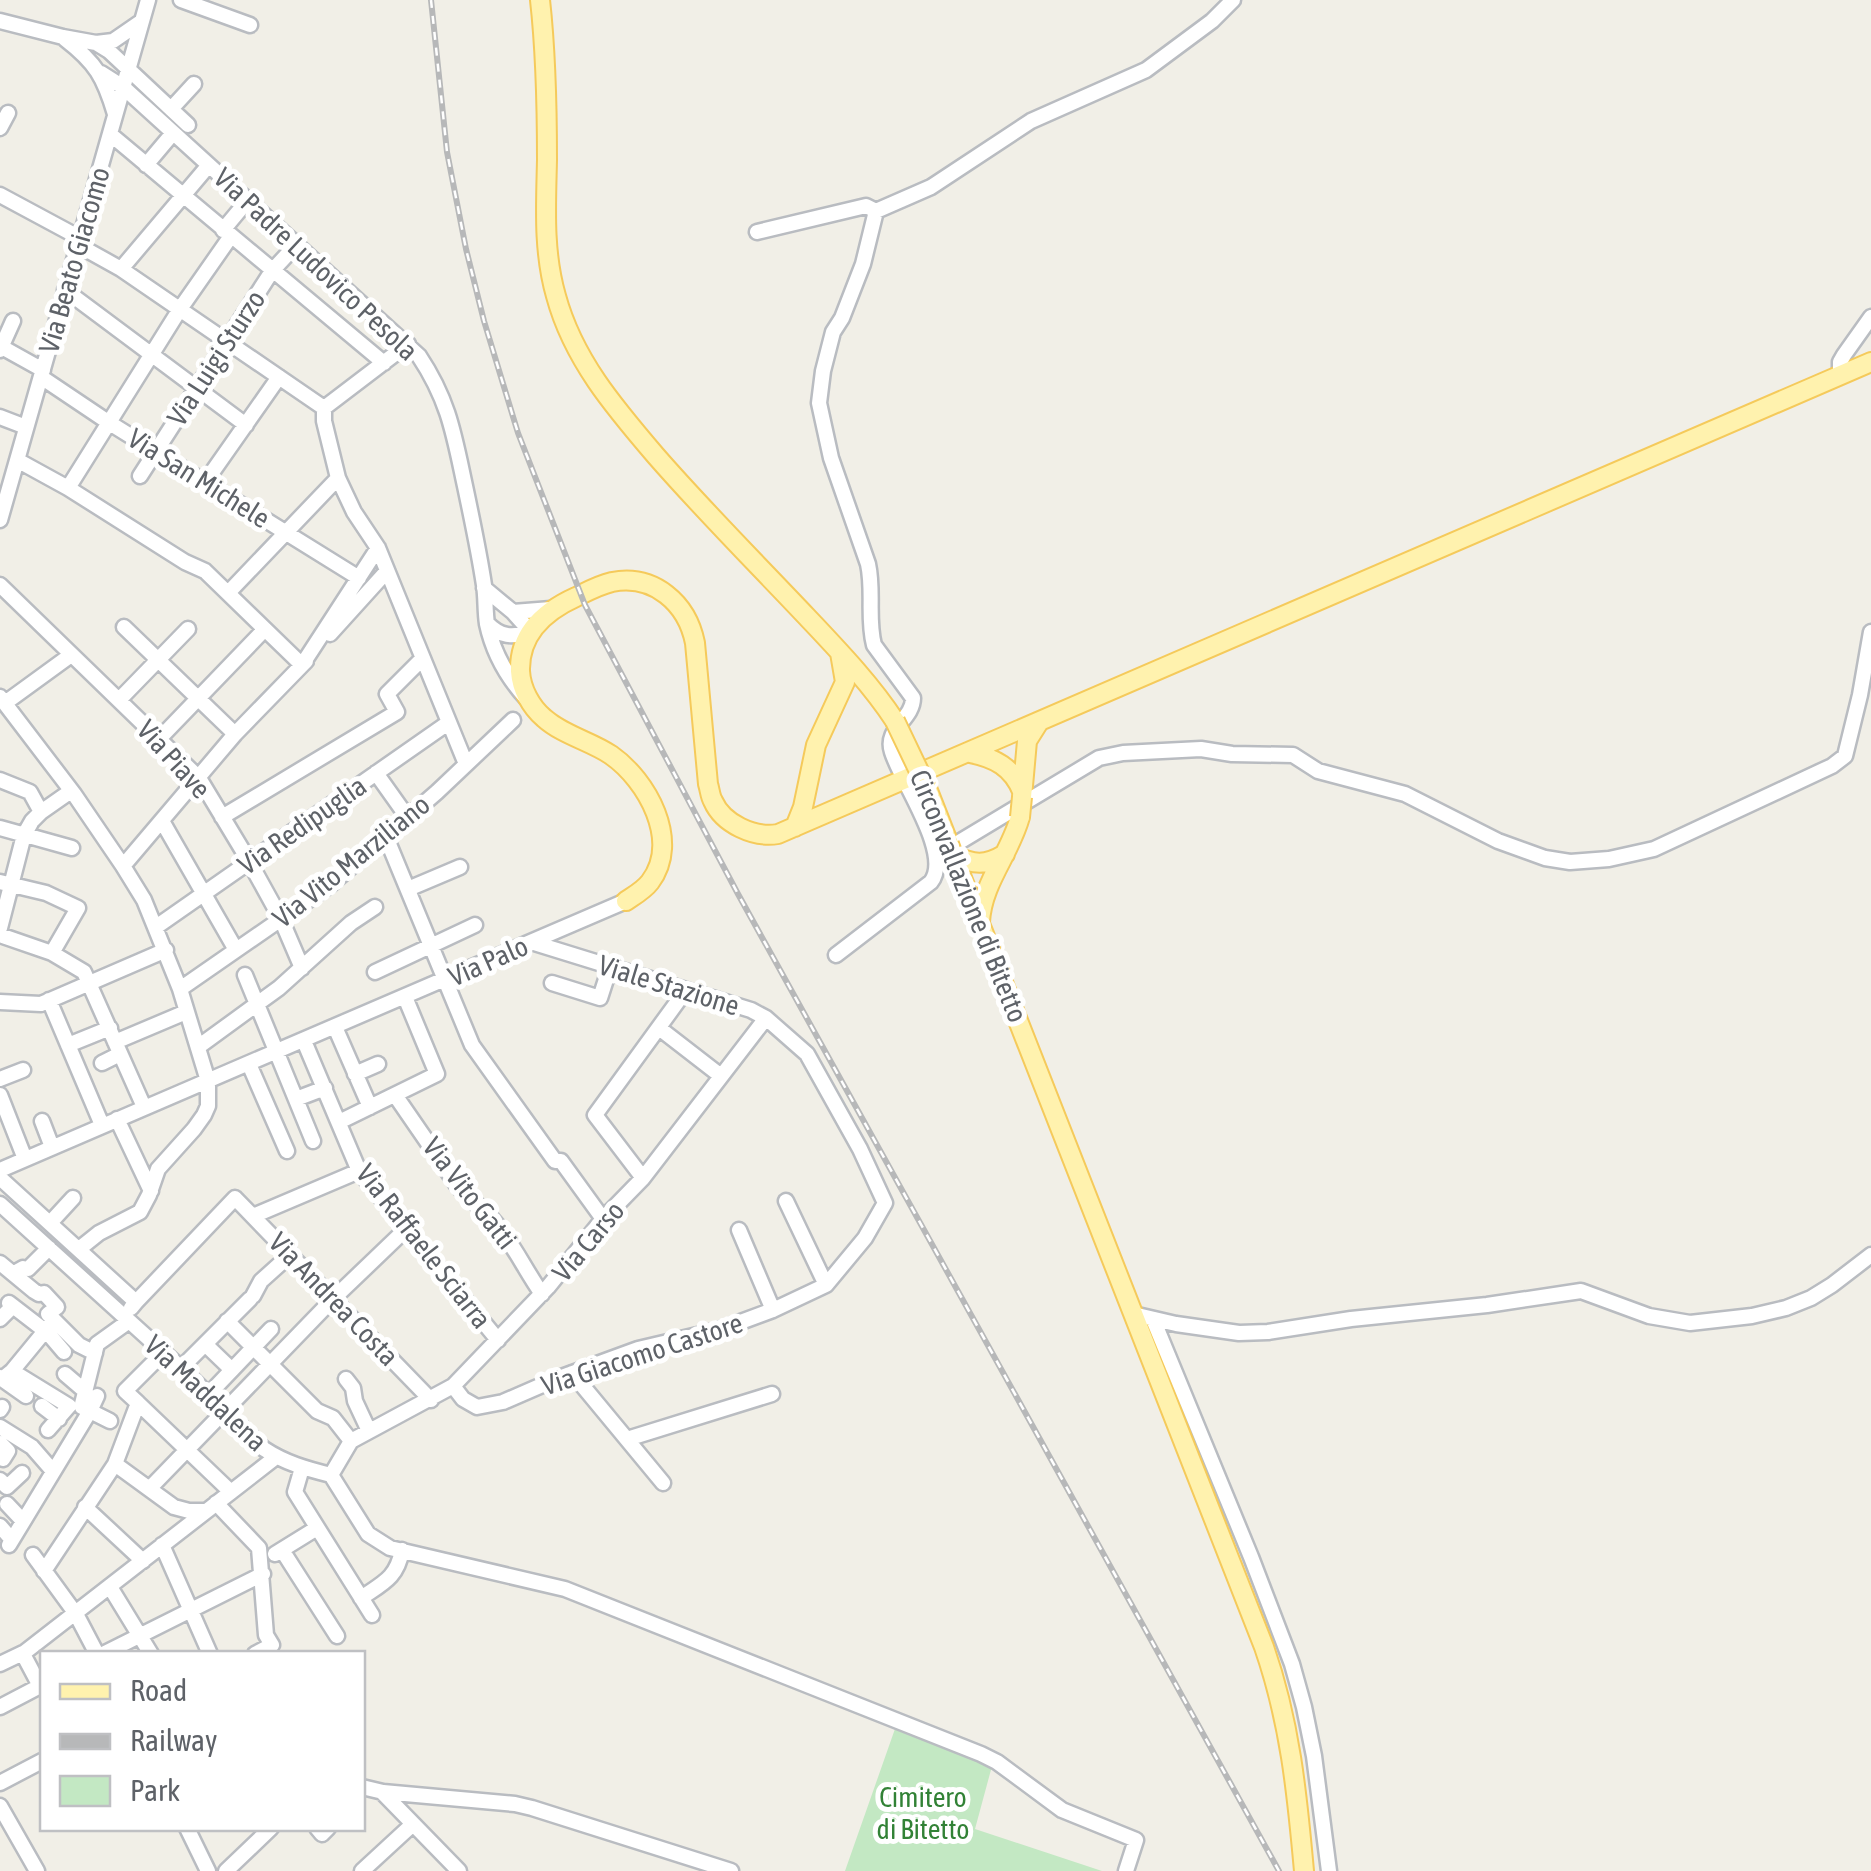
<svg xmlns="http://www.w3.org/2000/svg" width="1871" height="1871" font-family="'Asap Condensed',sans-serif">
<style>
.green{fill:#c3e8c3}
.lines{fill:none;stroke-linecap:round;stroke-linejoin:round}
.minor-casing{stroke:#b9bcc1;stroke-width:19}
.major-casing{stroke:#f5ca5b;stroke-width:22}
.minor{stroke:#fff;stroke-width:14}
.major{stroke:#fff2ae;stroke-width:18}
.rail-casing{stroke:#b7b8b9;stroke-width:6}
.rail{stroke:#fff;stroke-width:2.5;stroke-dasharray:8;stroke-linecap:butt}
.major-bridge-casing{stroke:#f5ca5b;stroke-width:22;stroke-linecap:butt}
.major-bridge{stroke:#fff2ae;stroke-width:18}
.labels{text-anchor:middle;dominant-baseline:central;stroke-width:10;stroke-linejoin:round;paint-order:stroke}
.street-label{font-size:28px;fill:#5e6268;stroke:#fff}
.park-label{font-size:28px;fill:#328236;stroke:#fff}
</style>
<rect width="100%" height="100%" fill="#f1efe7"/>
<!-- green -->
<path class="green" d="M896,1726l96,40 -17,63 127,42h-257z"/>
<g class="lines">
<!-- minor casing -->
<g class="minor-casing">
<path id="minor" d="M181,0l69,25
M0,21l63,16 33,6 13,8 79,74
M65,39c31,24 39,38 50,75
M96,43l17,-2 29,-20
M101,73l22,14 296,269c30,45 35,79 46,130 7,33 14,66 19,99 2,13 1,26 3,39 6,28 20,53 39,74
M171,109l23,-25
M0,128l8,-15
M110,134l274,229
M146,165l27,-32
M0,195l80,43
M223,230l25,-30
M757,232l109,-26 10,5
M78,245l43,24 203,139
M121,269l88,-104
M65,290l181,135
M0,346l43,24
M0,350l13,-29
M1840,375v-13l4,-7 27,-38
M41,377l67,45 251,156
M324,408v13l14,57 16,34 24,36 88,216
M324,408l84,-64
M0,417l26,10
M17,460l51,28 117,74 20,9 97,94 76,-117
M140,476l132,-205 25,-27
M206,481l73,-104
M68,488l112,-179 51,-73
M0,520l148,-520
M0,585l199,193 50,83 32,58 21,49
M484,588l29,24 38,-3
M228,593l110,-115
M487,623c13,14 26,15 43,8l-17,-19
M124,627l111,107
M330,634l57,-63
M0,697l74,97 49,72 21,34 36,89 28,92v25l-4,9 -10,14 -36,40 -9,26 -9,17 -41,21 -20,16
M119,700l69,-71
M5,703l66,-48
M159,739l106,-110
M376,773l32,45
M0,780l30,12 11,20
M222,817l175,-105 -10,-18 35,-35
M162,821l74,129
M0,828l72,20
M386,837l86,208 83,116h6l42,58
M941,853l158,-95 24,-5 78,-4 31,5 61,1 25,16 87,23 93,47 47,17 25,4 39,-3 45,-10 178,-83 13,-10 15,-61 11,-63
M123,866l112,-132 71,-73
M0,882l46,11 32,15 -26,45
M408,889l52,-22
M156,927l292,-204
M0,928l24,-93 8,-14 9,-9 30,-21
M0,935l52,18 32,19 60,135
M836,955l95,-73c22,-28 -30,-100 -39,-130 -8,-24 21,-32 21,-54l-39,-53c-7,-26 0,-54 -6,-81l-37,-106 -12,-55 4,-32 10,-39 9,-14 21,-54 13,-53 55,-24 100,-66 115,-51 66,-49 21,-21
M375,972l100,-47
M245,975l68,166
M552,983l48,15 10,-31
M180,989l150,-104 107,-93 76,-72
M49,1000l53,125
M0,1002l41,2 125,-54
M335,1027l35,80
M659,1028l62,48
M304,1041l55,130 139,169
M115,1042l71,-30
M68,1045l42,-17
M198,1047l81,-59 72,-65 24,-16
M102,1063l18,-9
M249,1064l38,87
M355,1074l23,-10
M0,1079l23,-9
M0,1095l25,64
M395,1095l62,90c11,13 24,22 35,34 20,22 33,51 50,75
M296,1099l29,-11
M117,1119l34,72
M42,1121l10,26
M339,1122l98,-48 -32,-77
M0,1170l626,-269
M0,1178l136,124 -5,6
M643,1178l123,-160
M786,1201l40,84
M0,1204l181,164 83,81c21,14 43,20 67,26l37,59 22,14 175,41 416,165 16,8 65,48 74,30 -10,31
M253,1216l106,-45
M50,1223l23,-25
M739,1230l34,80
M0,1263l34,28 5,3 5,-1 13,14 -9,7 31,31 16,8
M14,1273l9,-5 5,1 21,-21
M253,1296l8,-15 30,-27
M136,1302l99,-104 196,202
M9,1303l35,27
M1133,1314l43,10 63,9 29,-1 83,-13 136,-14 94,-14 68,25 41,7 62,-7 34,-8 25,-10 21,-13 39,-30
M0,1319l13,-13
M1153,1319l98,238 41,107 12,43 10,49 15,115
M227,1321l90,90 16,7 18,23
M47,1332l17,20
M205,1344l27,26
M181,1368l69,-69
M12,1371l57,35 -21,24
M572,1373l91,110
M65,1374l21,18
M0,1377l2,2 10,-8 42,-51
M2,1379l24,17
M346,1379l7,9 2,13 14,30
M453,1386l95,-99 55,-68 40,-41 -48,-63 91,-125
M209,1394l62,-65
M97,1396l-7,15 20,10
M138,1403l93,89
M42,1406l17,13
M0,1410l2,-3
M0,1427l32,20 20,23
M627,1439l145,-45
M0,1443l8,8 -5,8
M115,1464l59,43 15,4h16
M302,1468l-7,24 77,123
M331,1475l20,-34 102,-55 10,13 14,8 26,-5 53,-23 82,-30 81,-19 54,-20 53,-25 39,-47 20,-35 -25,-54 -53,-95 -41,-36 -15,-8 -220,-68
M0,1480l7,7 15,-14
M150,1488l183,-189 73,-70
M216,1503l43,45 7,87 6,10
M7,1504l16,17
M85,1507l58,54
M0,1526l12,14
M9,1545l81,-134 -8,-4v-3l15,-60 32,-23
M162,1545l48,109
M282,1550l55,86
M275,1554l42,-26
M33,1555l43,59 21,40
M44,1571l71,-107 23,-61 -13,-12 38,-38
M110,1587l41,67
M361,1598c22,-15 36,-20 41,-48
M23,1654l17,32
M103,1654l160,-80
M255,1654l17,-9
M0,1664l25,-12 251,-195
M0,1707l42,-22
M0,1783l42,-22
M362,1787l21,5 132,12 17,4 199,63
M383,1793l76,78
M0,1806l37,65
M187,1828l21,43
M317,1828l5,6 6,-6
M226,1871l45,-43
M362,1871l51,-47"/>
</g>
<!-- major casing -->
<g class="major-casing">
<path id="major" d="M540,0c6,53 7,106 7,160 -1,45 -4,91 9,136 17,63 58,111 100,160 48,55 100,107 151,161 31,33 63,66 88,104
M970,753c25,5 42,14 52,38
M927,788l22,56
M1022,797l5,-56 12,-19
M795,827l8,-20 13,-62 29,-63 -5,-29
M953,855l311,792c26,75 33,146 40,224
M953,855c21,10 32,11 52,-1
M626,901c9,-6 18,-11 24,-19 31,-41 -3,-102 -39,-127 -21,-14 -48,-20 -67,-37 -13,-11 -23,-29 -24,-47 -1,-38 25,-60 56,-74 12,-6 23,-12 36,-15 42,-8 75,21 83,61l13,141c2,6 2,12 5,17 10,23 41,37 65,33l1093,-472
M980,922c2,-39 30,-68 40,-105"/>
</g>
<!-- minor -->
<use href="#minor" class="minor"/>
<!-- major -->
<use href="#major" class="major"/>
<!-- rail casing -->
<g class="rail-casing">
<path id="rail" d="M431,0l16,152 19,97 18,72 34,112 67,172 153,289 541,977"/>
</g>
<!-- rail -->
<use href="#rail" class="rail"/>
<!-- major-bridge casing -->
<g class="major-bridge-casing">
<path id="major-bridge" d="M895,721l32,67
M1020,817l2,-20
M949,844l4,11"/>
</g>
<!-- major-bridge -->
<use href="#major-bridge" class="major-bridge"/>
</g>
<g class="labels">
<!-- street labels -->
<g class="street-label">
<text transform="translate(74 260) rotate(-74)">Via Beato Giacomo</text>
<text transform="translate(316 264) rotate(43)">Via Padre Ludovico Pesola</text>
<text transform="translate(216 358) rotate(-57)">Via Luigi Sturzo</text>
<text transform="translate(199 478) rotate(32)">Via San Michele</text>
<text transform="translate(174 759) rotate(48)">Via Piave</text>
<text transform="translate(302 825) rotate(-35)">Via Redipuglia</text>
<text transform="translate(351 861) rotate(-39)">Via Vito Marziliano</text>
<text transform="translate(969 896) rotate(68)">Circonvallazione di Bitetto</text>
<text transform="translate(488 961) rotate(-24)">Via Palo</text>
<text transform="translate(669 985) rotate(17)">Viale Stazione</text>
<text transform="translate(470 1193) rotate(52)">Via Vito Gatti</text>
<text transform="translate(588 1241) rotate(-50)">Via Carso</text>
<text transform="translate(424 1246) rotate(52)">Via Raffaele Sciarra</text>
<text transform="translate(334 1299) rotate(46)">Via Andrea Costa</text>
<text transform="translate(642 1354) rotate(-18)">Via Giacomo Castore</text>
<text transform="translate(206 1393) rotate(43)">Via Maddalena</text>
</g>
<!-- park labels -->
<g class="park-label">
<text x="923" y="1797">Cimitero<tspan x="923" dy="32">di Bitetto</tspan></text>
</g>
</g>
<!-- legend -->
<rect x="40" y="1651" width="325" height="180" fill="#ffffff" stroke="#bfc0c3" stroke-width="2.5"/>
<rect x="60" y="1684" width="50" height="15" fill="#fff2ae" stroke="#bfc0c3" stroke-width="2.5"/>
<text x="130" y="1701" font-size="30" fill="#5e6268">Road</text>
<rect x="60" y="1734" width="50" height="15" fill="#b7b8b9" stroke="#bfc0c3" stroke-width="2.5"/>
<text x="130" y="1751" font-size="30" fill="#5e6268">Railway</text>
<rect x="60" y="1776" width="50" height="30" fill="#c3e8c3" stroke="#bfc0c3" stroke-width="2.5"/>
<text x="130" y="1801" font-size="30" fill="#5e6268">Park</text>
</svg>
